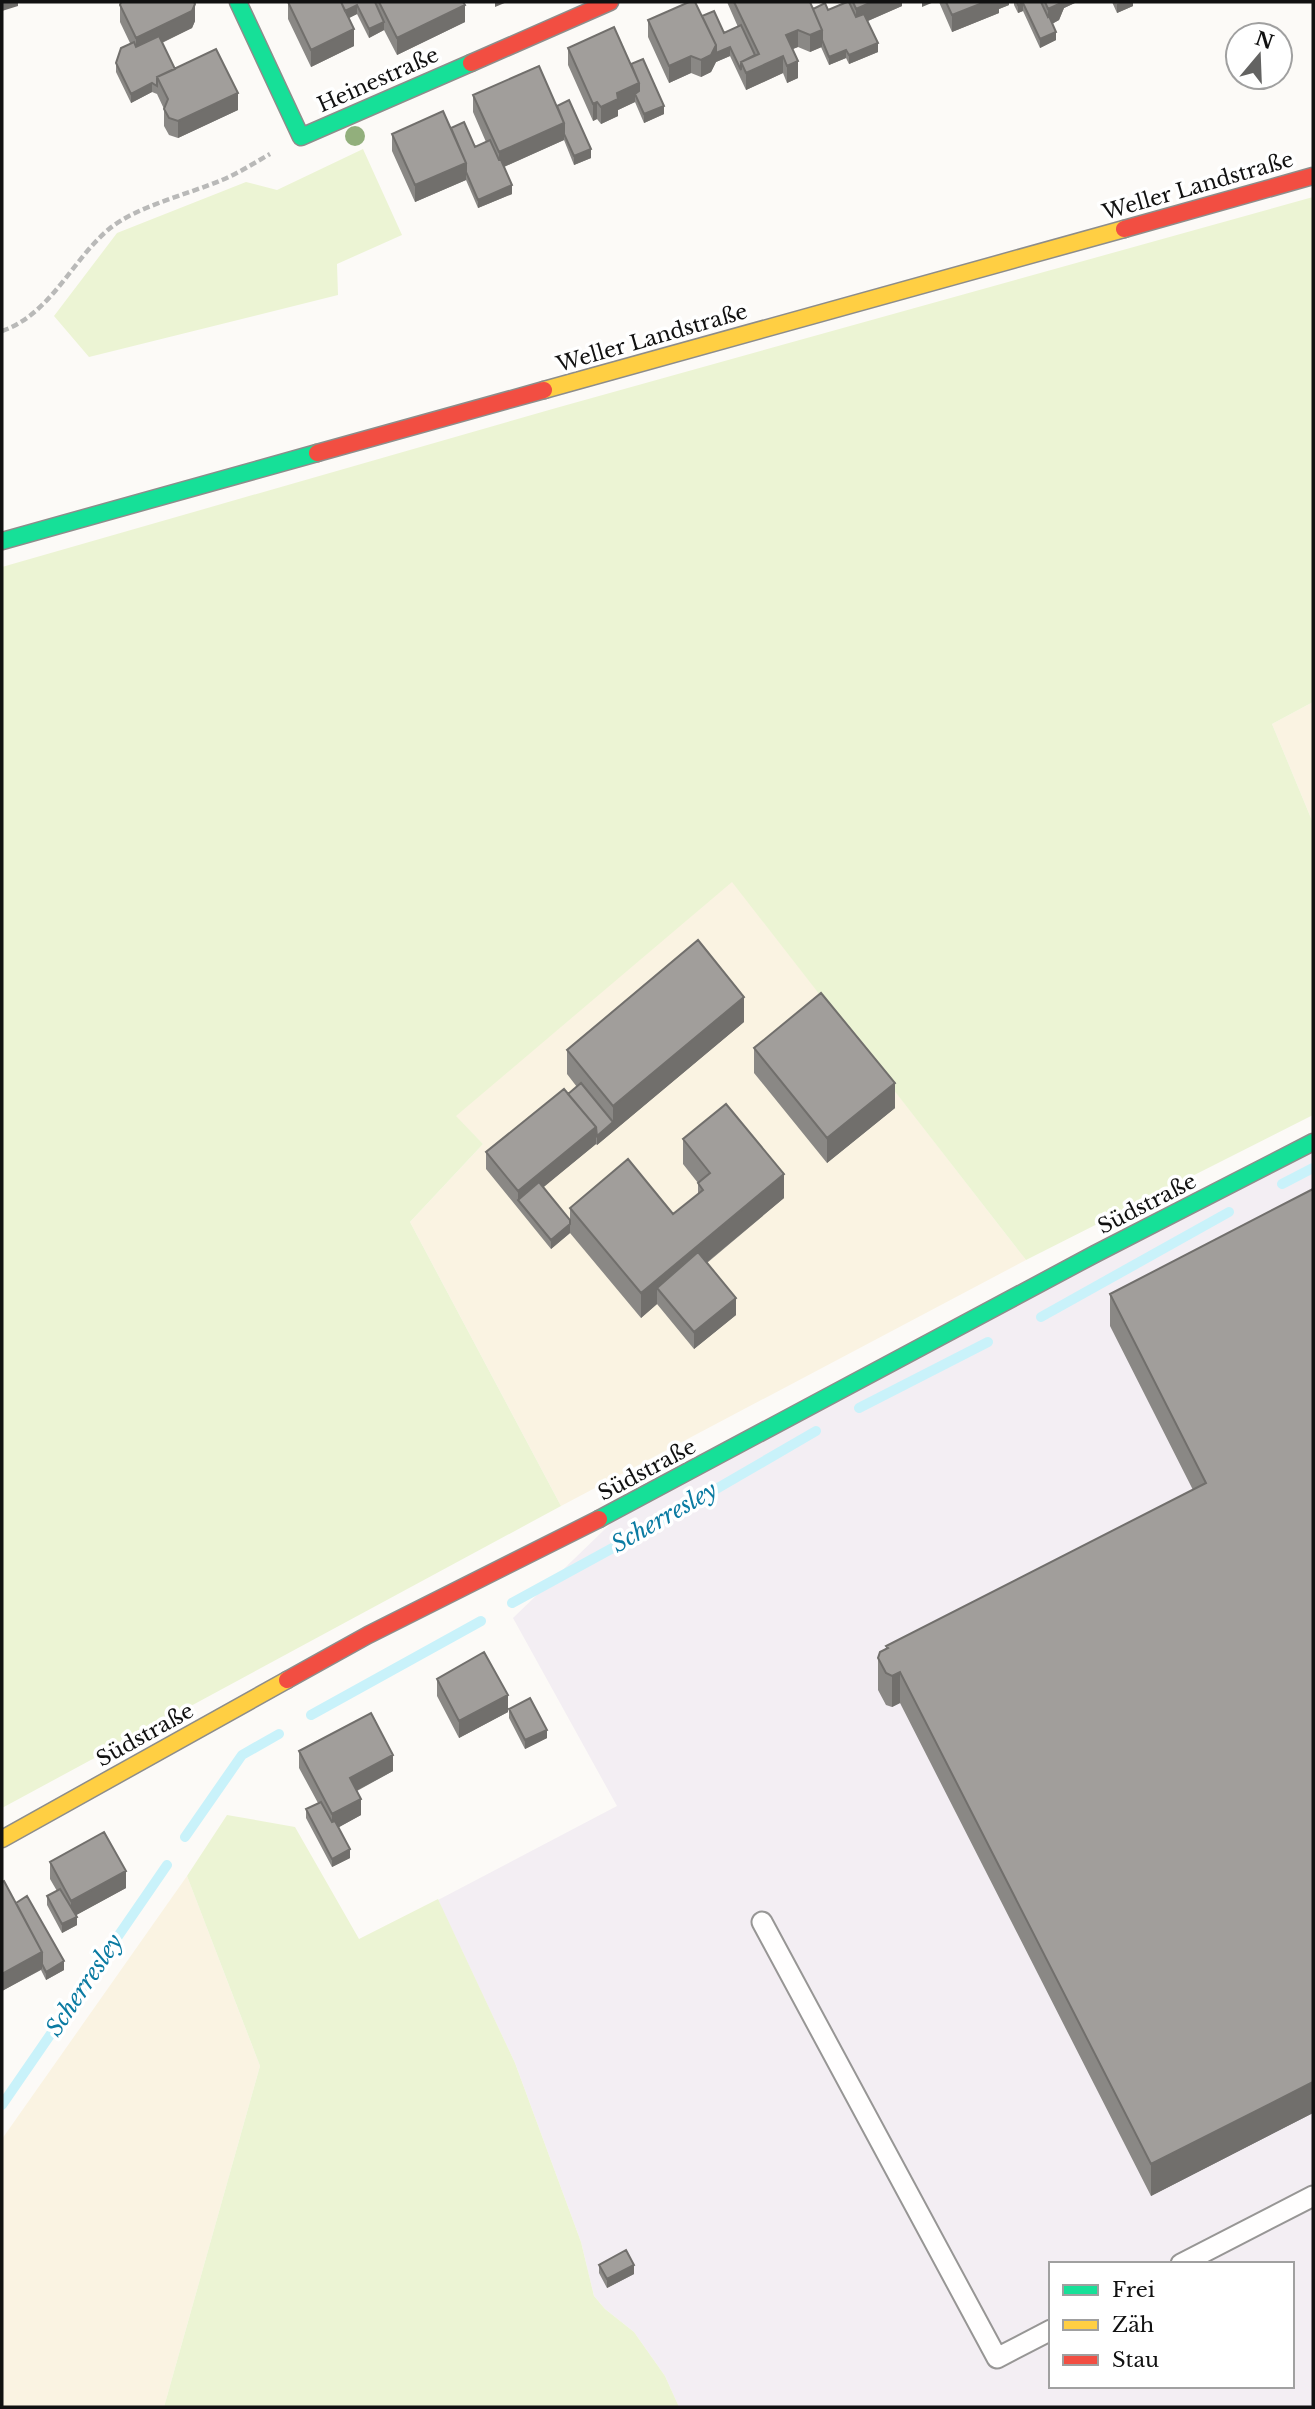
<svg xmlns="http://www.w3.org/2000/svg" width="1315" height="2409" font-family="'Libre Baskerville',serif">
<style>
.industrial{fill:#f3eef3;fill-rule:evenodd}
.farmland{fill:#faf3e2}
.green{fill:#ecf4d4}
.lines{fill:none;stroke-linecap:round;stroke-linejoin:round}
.stream{stroke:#c9f2fa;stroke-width:10}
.lane-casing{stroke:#979695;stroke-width:23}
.fast-casing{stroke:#8d8d8b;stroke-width:19}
.slow-casing{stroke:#8d8d8b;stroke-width:19}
.jam-casing{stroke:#8d8d8b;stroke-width:19}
.path{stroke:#b9b9b8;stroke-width:4.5;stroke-dasharray:7 3.5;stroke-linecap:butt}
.lane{stroke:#fffefe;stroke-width:19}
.fast{stroke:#16e098;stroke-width:16}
.slow{stroke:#ffcf43;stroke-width:16}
.jam{stroke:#f24e42;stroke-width:16}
.tree{fill:#92af7c}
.wall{fill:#8a8885}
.shaded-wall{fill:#716f6c}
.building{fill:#a19e9b;stroke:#716f6c;stroke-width:2}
.labels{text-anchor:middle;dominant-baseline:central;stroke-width:7;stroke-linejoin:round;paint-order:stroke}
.street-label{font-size:21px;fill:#111;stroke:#fff}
.water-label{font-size:23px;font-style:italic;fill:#0b7ba2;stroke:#fff}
</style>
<rect width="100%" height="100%" fill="#fcfaf7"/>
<!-- industrial -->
<path class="industrial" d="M1313,1140v1267h-634l-14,-31 -31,-44 -29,-23 -11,-13 -13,-54 -66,-179 -77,-163 179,-94 -104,-188 120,-116zM1051,2264h241v122h-241z"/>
<!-- farmland -->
<path class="farmland" d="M1313,702v121l-41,-99z
M732,881l294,379 -465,246 -151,-284 73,-78 -28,-28z
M187,1876l73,190 -96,341h-162v-268z"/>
<!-- green -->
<path class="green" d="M363,149l39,86 -65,29 1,31 -249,62 -35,-41 63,-83 129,-51 31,8z
M1313,197v505l-41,22 41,99v292l-287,145 -294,-378 -276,234 27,28 -73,78 151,284 -559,302v-1241l554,-159z
M227,1815l68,12 64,112 79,-40 77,164 66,179 13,54 11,13 29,23 31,44 14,31h-515l96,-341 -73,-190z"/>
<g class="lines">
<!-- stream -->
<path class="stream" d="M1282,1184l31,-16
M1041,1317l188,-105
M859,1408l129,-66
M512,1603l130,-71 174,-101
M311,1715l170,-94
M185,1837l57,-82 37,-21
M2,2105l165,-240"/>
<!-- lane casing -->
<g class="lane-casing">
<path id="lane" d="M762,1922l235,436 54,-28
M1181,2264l132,-68"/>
</g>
<!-- fast casing -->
<g class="fast-casing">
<path id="fast" d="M238,2l63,135 170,-74
M2,541l315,-88
M599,1519l496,-265 218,-112"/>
</g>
<!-- slow casing -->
<g class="slow-casing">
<path id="slow" d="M544,390l580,-161
M2,1839l285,-159"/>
</g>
<!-- jam casing -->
<g class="jam-casing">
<path id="jam" d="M471,63l139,-61
M1124,229l189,-53
M317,453l227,-63
M287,1680l81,-45 231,-116"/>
</g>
<!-- path -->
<path class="path" d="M2,331c49,-17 69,-70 107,-102 28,-23 80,-35 113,-49 17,-7 32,-17 48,-26"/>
<!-- lane -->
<use href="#lane" class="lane"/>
<!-- fast -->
<use href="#fast" class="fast"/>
<!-- slow -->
<use href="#slow" class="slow"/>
<!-- jam -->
<use href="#jam" class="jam"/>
</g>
<!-- trees -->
<circle class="tree" cx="355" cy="136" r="10"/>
<!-- wall -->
<path class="wall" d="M288,2h175l2,20 -68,33 -13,-25 -15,8 -12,-24 -8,4 5,28 -43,21 -23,-48z
M727,2h83l3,7 15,1 17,-8h57v4l-34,15 10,31 -29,12 -3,-6 -17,7 -8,-18 -11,5 -12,-5 -6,2 6,29 -11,5 -4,-10 -37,17 -16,-34 -14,6 -5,10 -10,5 -10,-4 -22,10 -21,-46v-17l54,-4 22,17 14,-6z
M939,2h70v3l-10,4v4l-47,19z
M1014,2h63l-13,6 -5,12 -7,4 4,16 -16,8 -17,-37 -5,2 -4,-8z
M1112,2h21v4l-16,7z
M120,5l75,16 -3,7 -30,15 13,26 63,41 -60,28 -9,-3 -5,-9v-17l-7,-15 -5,-2 -21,11 -15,-31v-9l14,-20 -10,-21z
M568,48l63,16 33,50 -20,9 -9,-21 -17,8v6l-17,8 -4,-5 -4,2 -25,-56z
M473,95l84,11 34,52 -17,7 -10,-25 -60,27 8,27 -34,14 -12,-28 -51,22 -23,-51v-17l59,-6 24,19 11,-5 -13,-30z
M744,1022l-147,123 -1,-1 -53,43 27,33v-12l103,6 25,-20v-11l-15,-19v-25l101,59 -77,65 29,52 -42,34 -37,-45 -16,14 -71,-85 -19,16 -65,-80v-17l91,-65 -10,-13v-24z
M754,1048l141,60 -68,55 -73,-90z
M1313,1189v924l-162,83 -251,-493 -8,4 -6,-2 -8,-15v-32l8,-10v-2l307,-156 -83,-164v-32z
M437,1679l71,33 -49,26 -22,-42z
M509,1709l38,29 -22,11 -16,-31z
M299,1751l94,20 -36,20 4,24 -22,12 11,31 -18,9 -26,-49v-9l12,-6 -19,-35z
M50,1862l76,26 -50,27 1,10 -15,8 -15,-28v-9l10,-5 -7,-12z
M16,1903l48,67 -18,10 -5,-10 -39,21z
M599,2265l35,9 -27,14 -8,-15z"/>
<!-- shaded-wall -->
<path class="shaded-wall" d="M2,2h16v4l-16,5z
M495,2h12l-12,5z
M872,2h30v4l-46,20v-17z
M922,2h12l-12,5z
M985,2h24v3l-10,4v4l-47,19v-17z
M1060,2h17l-13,6 -5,12 -11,6v-17z
M1123,2h10v4l-16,7v-9z
M1023,3v8l-5,2v-8z
M195,4v17l-3,7 -56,27v-17z
M357,5v9l-14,7v-9z
M465,5v17l-68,33v-17z
M384,22v8l-15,8v-9z
M354,29v17l-43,21v-17z
M798,30v17l-12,5v-17z
M822,30v17l-12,5v-17z
M1056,32v8l-16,8v-9z
M878,43v9l-29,12v-9z
M716,45v17l-5,10 -10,5v-17z
M730,47v9l-14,6v-9z
M846,50v8l-17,7v-8z
M691,56v17l-22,10v-17z
M783,56v17l-37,17v-17z
M798,61v17l-11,5v-17z
M152,83v9l-21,11v-9z
M639,83v17l-4,-6v8l-17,8v6l-17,8v-17l16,-14z
M238,93v17l-60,28v-17z
M597,102v17l-4,2v-17z
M664,106v8l-20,9v-9z
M564,123v17l-65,29v-17z
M591,149v9l-17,7v-9z
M466,163v17l-51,22v-17z
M512,185v9l-34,14v-8z
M744,997v25l-147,123v-9l16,-14v-16z
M895,1083v25l-68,55v-25z
M596,1127v17l-74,61 -4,-5v-9z
M784,1174v24l-119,99 -8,-9v16l-16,14v-25z
M570,1224v9l-19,16v-9z
M736,1298v17l-42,34v-17z
M900,1672v31l-8,4v-31z
M508,1695v17l-49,26v-17z
M547,1730v8l-22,11v-9z
M393,1755v16l-43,23v-16z
M361,1799v16l-29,16v-17z
M350,1849v9l-18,9v-8z
M126,1871v17l-55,30v-17z
M77,1917v8l-15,8v-9z
M42,1952v17l-40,22v-17z
M64,1961v9l-18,10v-8z
M1313,2082v31l-162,83v-32z
M634,2265v9l-27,14v-9z"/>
<!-- building -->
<path class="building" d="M121,2h73l1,2 -3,7 -56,27 -16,-33z
M288,2h53l13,27 -43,21z
M341,2h34l9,20 -15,7 -12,-24 -12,6z
M379,2h84l2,3 -68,33z
M689,2h6l21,43 -5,10 -10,5 -10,-4 -22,10 -21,-46z
M734,2h76l12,28 -12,5 -12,-5 -12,5 12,26 -11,5 -4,-10 -37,17 -5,-11 18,-8z
M847,2h2l7,15 8,-3 14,29 -29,12 -3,-5 -17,7 -7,-17v-10l-9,-21 12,-6 3,7z
M853,2h19l-16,7z
M946,2h39l-33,13z
M1017,2h24l7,15 1,-1 7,16 -16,7 -17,-36 -5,2z
M1045,2h15l-1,2 -11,5z
M714,11l10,22 17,-8 14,30 -14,7v8l-11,-23 -14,6v-8l-14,-29z
M614,27l25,56 -22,10 1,6 -17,8 -4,-5 -4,2 -25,-56z
M159,36l16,33 -18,8v9l-5,-3 -21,11 -15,-31 5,-15 13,-6 2,5z
M216,49l22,44 -60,28 -9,-3 -5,-9 4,-10 -11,-22z
M643,59l21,47 -20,8 -9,-20 4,-3v-8l-8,-19z
M539,66l25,57 -65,29 -26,-57z
M569,100l22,49 -17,7 -10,-22v-11l-7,-17z
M443,111l23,52 -51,22 -23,-51z
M464,122l11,25 15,-7 9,20h2l11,25 -34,15 -12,-28v-9l-15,-35z
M698,940l46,57 -131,109 -46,-56z
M821,993l74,90 -68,55 -73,-90z
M581,1083l32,39 -16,14 -1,-9 -28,-33z
M564,1089l32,38 -78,64 -32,-39z
M726,1104l58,70 -143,119 -71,-85 58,-49 45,55 30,-24 -5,-7 12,-10 -27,-34z
M539,1182l31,38v4l-19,16 -33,-40z
M1313,1189v893l-162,82 -251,-492 -8,4 -6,-3 -8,-15 2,-6 8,-4 -2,-2 320,-163 -96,-189z
M698,1252l38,46 -42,34 -37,-44z
M484,1652l24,43 -49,26 -22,-42z
M530,1698l17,32 -22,10 -16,-31z
M371,1713l22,42 -43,23 11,21 -29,15 -33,-63z
M321,1802l11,20 3,-1 15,28 -18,10 -26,-50z
M104,1832l22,39 -55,30 -21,-39z
M4,1881l38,71 -40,22v-92z
M60,1889l17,28 -15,7 -15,-28z
M27,1896l37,65 -18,11 -4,-8v-12l-26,-49z
M626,2250l8,15 -27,14 -8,-14z"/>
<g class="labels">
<!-- street labels -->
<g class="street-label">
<text transform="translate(378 80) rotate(-24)">Heinestraße</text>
<text transform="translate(1198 186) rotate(-16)">Weller Landstraße</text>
<text transform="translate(652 338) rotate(-16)">Weller Landstraße</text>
<text transform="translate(1147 1204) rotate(-27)">Südstraße</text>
<text transform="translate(647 1470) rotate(-28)">Südstraße</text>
<text transform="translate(145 1735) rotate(-29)">Südstraße</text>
</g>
<!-- water labels -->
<g class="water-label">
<text transform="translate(664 1517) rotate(-30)">Scherresley</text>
<text transform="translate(84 1985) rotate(-56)">Scherresley</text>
</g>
</g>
<!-- border -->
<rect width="1315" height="2409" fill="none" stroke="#111111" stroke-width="7"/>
<!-- legend -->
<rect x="1049" y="2262" width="245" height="126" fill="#ffffff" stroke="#a0a0a0" stroke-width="2"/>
<rect x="1063" y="2285" width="35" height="10" fill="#16e098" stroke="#a0a0a0" stroke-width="2"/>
<text x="1112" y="2297" font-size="21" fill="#111111">Frei</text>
<rect x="1063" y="2320" width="35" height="10" fill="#ffcf43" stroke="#a0a0a0" stroke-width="2"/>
<text x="1112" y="2332" font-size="21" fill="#111111">Zäh</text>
<rect x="1063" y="2355" width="35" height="10" fill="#f24e42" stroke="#a0a0a0" stroke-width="2"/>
<text x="1112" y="2367" font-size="21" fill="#111111">Stau</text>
<!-- north arrow -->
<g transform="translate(1259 56) rotate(19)"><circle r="33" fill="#ffffff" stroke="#a0a0a0" stroke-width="2"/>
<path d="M0-5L12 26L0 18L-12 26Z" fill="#636362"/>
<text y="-10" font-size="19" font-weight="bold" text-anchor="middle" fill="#111111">N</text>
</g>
</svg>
